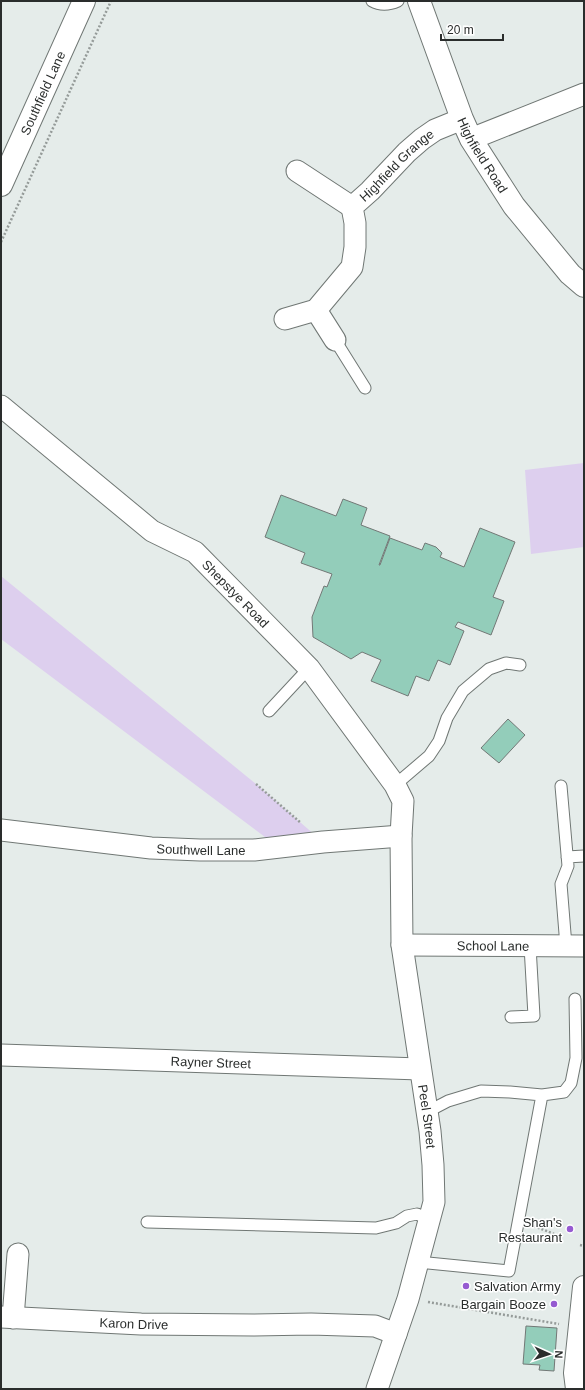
<svg xmlns="http://www.w3.org/2000/svg" width="585" height="1390" font-family="Arial,sans-serif">
<style>
.green{fill:#ddcfee}
.building{fill:#93cdba;stroke:#727876}
.lines{fill:none;stroke-linecap:round;stroke-linejoin:round}
.lane-casing{stroke:#707774;stroke-width:13}
.street-casing{stroke:#707774;stroke-width:23}
.secondary-casing{stroke:#707774;stroke-width:24}
.highway-casing{stroke:#707774;stroke-width:24}
.path{stroke:#959b99;stroke-width:2.5;stroke-dasharray:2 2;stroke-linecap:butt}
.lane{stroke:#fff;stroke-width:11}
.street{stroke:#fff;stroke-width:21}
.secondary{stroke:#fff;stroke-width:22}
.highway{stroke:#fff;stroke-width:22}
.poi-dot{fill:#965ad1;stroke:#fff;stroke-width:1.5}
.labels{text-anchor:middle;dominant-baseline:central;stroke-width:3;stroke-linejoin:round;paint-order:stroke}
.street-label{font-size:13px;fill:#2a2d2c;stroke:#fff}
.poi-label{font-size:13px;fill:#2a2d2c;stroke:#fff;text-anchor:end}
</style>
<rect width="100%" height="100%" fill="#e5ecea"/>
<!-- green -->
<path class="green" d="M584,463v84l-53,7 -6,-84z
M1,576l255,208 67,58 -46,4 -276,-207z"/>
<!-- building -->
<path class="building" d="M281,495l55,21 7,-17 24,9 -6,17 29,11 -11,29h1l10,-27 32,12 3,-7 11,4 6,6 -2,4 24,10 16,-39 35,14 -22,55 11,4 -13,34 -33,-13 -3,5 9,4 -14,34 -12,-5 -9,21 -13,-5 -8,20 -37,-15 10,-21 -19,-8 -11,7 -38,-22 -1,-20 12,-31 3,1 5,-13 -31,-11 4,-10 -40,-16z
M508,719l17,16 -26,28 -18,-15z
M526,1326l31,2 -3,43 -15,-1 1,-5 -17,-1z"/>
<g class="lines">
<!-- lane casing -->
<g class="lane-casing">
<path id="lane" d="M372,1c9,5 17,4 26,0
M335,340l30,48
M269,711l40,-43
M395,785l34,-29 10,-15 8,-23 16,-27 26,-22 17,-6 14,2
M561,786l7,80 -7,18 5,62
M567,857l17,-1
M511,1017l23,-1 -4,-70
M427,1112l21,-11 33,-10 29,1 32,3 22,-3 7,-9 5,-25 -1,-59
M147,1222l229,6 20,-5 11,-7 10,-2 13,6
M418,1262l91,9 33,-176"/>
</g>
<!-- street casing -->
<g class="street-casing">
<g id="street">
<path d="M471,139l113,-45"/>
<path d="M297,171l55,36"/>
<path d="M316,310l19,30"/>
<path id="s1" d="M285,319l31,-9 36,-43 3,-20v-24l-3,-16 18,-16 37,-39 15,-13 13,-9 27,-11"/>
<path id="s2" d="M1,406l151,125 43,21 114,116 86,117 8,16 -2,35 1,109 28,186 3,34 1,37 -26,97 -31,90"/>
<path id="s3" d="M1,830l150,18 49,2h54l69,-8 78,-6"/>
<path id="s4" d="M402,945l182,1"/>
<path id="s5" d="M1,1055l419,14"/>
<path id="s6" d="M1,1317l140,7 113,1 57,-1 64,2 21,8"/>
<path d="M13,1318l5,-64"/>
</g>
</g>
<!-- secondary casing -->
<g class="secondary-casing">
<g id="secondary">
<path id="s7" d="M419,1l43,118 9,20 43,67 56,68 14,12"/>
<path d="M577,1389l-2,-16 9,-86"/>
</g>
</g>
<!-- highway casing -->
<g class="highway-casing">
<g id="highway">
<path id="s8" d="M1,185l83,-184"/>
</g>
</g>
<!-- path -->
<path class="path" d="M1,242l110,-241
M256,784l45,39
M534,1226l20,8
M580,1245l4,1
M428,1302l131,22"/>
<!-- lane -->
<use href="#lane" class="lane"/>
<!-- street -->
<use href="#street" class="street"/>
<!-- secondary -->
<use href="#secondary" class="secondary"/>
<!-- highway -->
<use href="#highway" class="highway"/>
</g>
<!-- markers -->
<g class="poi-dot">
<circle cx="570" cy="1229" r="4"/>
<circle cx="466" cy="1286" r="4"/>
<circle cx="554" cy="1304" r="4"/>
</g>
<g class="labels">
<!-- street labels -->
<g class="street-label">
<text stroke="none"><textPath href="#s8" startOffset="101">Southfield Lane</textPath></text>
<text stroke="none"><textPath href="#s7" startOffset="167">Highfield Road</textPath></text>
<text stroke="none"><textPath href="#s1" startOffset="210">Highfield Grange</textPath></text>
<text stroke="none"><textPath href="#s2" startOffset="302">Shepstye Road</textPath></text>
<text stroke="none"><textPath href="#s3" startOffset="201">Southwell Lane</textPath></text>
<text stroke="none"><textPath href="#s4" startOffset="91">School Lane</textPath></text>
<text stroke="none"><textPath href="#s5" startOffset="210">Rayner Street</textPath></text>
<text stroke="none"><textPath href="#s2" startOffset="887">Peel Street</textPath></text>
<text stroke="none"><textPath href="#s6" startOffset="133">Karon Drive</textPath></text>
</g>
<!-- poi labels -->
<g class="poi-label">
<text x="562" y="1222">Shan's<tspan x="562" dy="15">Restaurant</tspan></text>
<text x="474" y="1286" text-anchor="start">Salvation Army</text>
<text x="546" y="1304">Bargain Booze</text>
</g>
</g>
<!-- border -->
<rect width="585" height="1390" fill="none" stroke="#2a2d2c" stroke-width="4"/>
<!-- north arrow -->
<g transform="translate(549 1354) rotate(93)" stroke="#ffffff" stroke-width="3" paint-order="stroke">
<path d="M0-3L7 15L0 10L-7 15Z" fill="#2a2d2c"/>
<text y="-6" font-size="11" font-weight="bold" text-anchor="middle" fill="#2a2d2c">N</text>
</g>
<!-- scale -->
<path d="M441 34v6h62v-6" fill="none" stroke="#2a2d2c" stroke-width="2"/>
<text x="447" y="34" font-size="12" fill="#2a2d2c" stroke="#ffffff" stroke-width="3" paint-order="stroke">20 m</text>
</svg>
